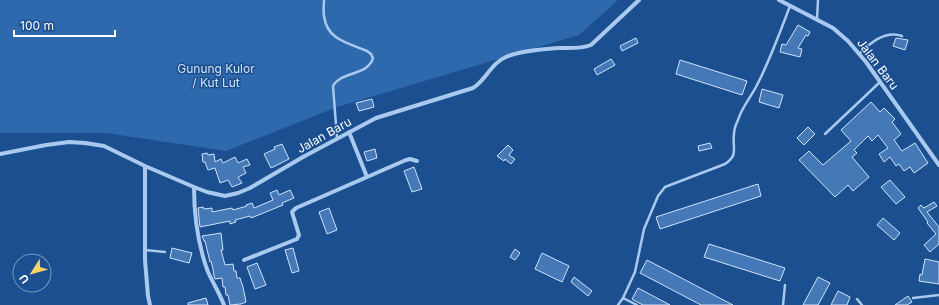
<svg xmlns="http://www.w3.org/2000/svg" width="939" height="305" font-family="Inter,sans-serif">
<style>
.green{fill:#2e69ad}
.building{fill:#4478b7;stroke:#cfe3fa}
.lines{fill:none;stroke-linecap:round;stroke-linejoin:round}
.lane{stroke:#a9c9ee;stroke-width:2.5}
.street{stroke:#a9c9ee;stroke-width:4}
.labels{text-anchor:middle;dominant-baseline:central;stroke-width:3;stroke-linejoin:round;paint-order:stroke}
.street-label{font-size:12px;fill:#fff;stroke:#1b4f8f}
.park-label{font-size:12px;fill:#cfe3fa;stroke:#1b4f8f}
</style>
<rect width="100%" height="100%" fill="#1b4f8f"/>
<!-- green -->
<path class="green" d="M0,0h618l-39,35 -242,72 -111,44 -120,-18h-106z"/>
<!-- building -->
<path class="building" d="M798,25l12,7 -2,4 -2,-1 -8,13 4,1 -2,8 -20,-5 2,-8 4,1z
M636,38l2,5 -16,8 -2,-5z
M896,38l12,2 -3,10 -12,-4z
M611,59l4,6 -18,10 -3,-6z
M680,60l67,21 -5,14 -66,-21z
M762,89l21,6 -4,13 -20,-6z
M372,99l2,8 -15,4 -3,-8z
M871,102l9,10 4,-4 11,11 -3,3 9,12 -7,6 8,11 13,-8 13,20 -14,10 -4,-6 -6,4 -5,-7 -3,2 -6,-9 -6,5 -5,-8 9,-6 -10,-13 -6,6 -4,-5 -14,14 3,3 -5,4 17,20 -16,14 -5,-6 -13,12 -36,-37 10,-9 14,14 28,-24 -10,-11z
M808,127l7,7 -11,11 -7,-7z
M710,143l2,5 -13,3 -1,-5z
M282,144l7,15 -18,9 -7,-14 11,-5 -1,-2z
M508,145l5,5 -4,5 6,4 -4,5 -6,-5 -1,2 -7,-5z
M375,149l2,9 -10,3 -3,-9z
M207,153l1,2 6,-1 1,8 6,-3 2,4 12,-6 3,6 9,-4 3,6 -7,2 3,6 -8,4 4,6 -10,4 -4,-7 -8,3 -5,-15 -7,2 -3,-8h-2l-1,-8z
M414,167l8,22 -10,3 -8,-21z
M890,180l15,17 -9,7 -15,-17z
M758,184l3,12 -101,33 -4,-12z
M277,190l2,5 11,-5 4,8 -12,5 1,2 -32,13 -1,-2 -15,4 1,2 -6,2v-3l-30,6 -2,-19 5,-1 1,2 8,-1v4l20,-4 1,2 14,-4 -1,-1 6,-2 2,5 19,-8 -3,-7z
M934,202l3,4 -10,6 12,15v17l-9,8 -6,-7 12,-11 -9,-11 1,-1 -10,-14 3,-3 3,3z
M329,208l8,22 -10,4 -8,-22z
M883,218l17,15 -6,7 -17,-15z
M221,233l2,17h-2l4,15 8,-1 1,7h2l1,7h3l3,9 3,15 -5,2 -11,1 -2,-10h-2l-1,-8h-2l-1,-9 -7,1 -1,-3 -1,-7 -2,-8 -1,1 -5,-21h-1l-2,-5z
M709,244l76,24 -5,13 -76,-24z
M172,248l20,5 -3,10 -19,-5z
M293,248l6,23 -7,2 -7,-23z
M515,249l5,4 -5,7 -5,-3z
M542,253l27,13 -7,16 -27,-13z
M925,259l14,3v22l-20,-3 1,-7 2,1z
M647,260l86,45h-32l-61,-32z
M257,263l9,22 -11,4 -8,-22z
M574,277l18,14 -4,5 -17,-14z
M818,277l12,6 -12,22h-15z
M638,288l32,17h-27l-4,-2 -7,-4z
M838,291l12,6 -3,8h-16z
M908,296l4,6 -5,3h-12z
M206,298l2,7h-20v-2z"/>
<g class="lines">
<!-- lane -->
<path class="lane" d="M324,0c0,5 -1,11 0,16 3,24 24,27 43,35l4,3 2,4c-5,18 -32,13 -40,28l4,52
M817,19l1,-19
M859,54c11,-11 26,-24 43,-18
M825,134l55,-52
M145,250l20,2
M623,298l14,7
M913,298l26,-3
M857,299l5,6
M618,305l5,-7 12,-26 9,-43 14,-33 7,-9 60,-23c14,-9 7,-16 9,-30 0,-5 2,-10 4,-14 4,-13 13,-23 19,-35 13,-25 23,-53 33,-79
M783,305l2,-20"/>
<!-- street -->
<path class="street" d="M779,0l54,28 15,13 18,21 73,103
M349,132l18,45
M0,154l46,-9 23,-3 16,1 19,3 41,20 49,21 13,5 18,4 13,-3 12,-5 53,-31 73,-39 97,-30c13,-8 18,-25 33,-31 12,-6 38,-8 52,-9 11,0 23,1 33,-3l48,-45
M145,166v94l3,36 2,9
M194,187c0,28 4,58 14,85 5,11 12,22 16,33
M244,260l53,-21 2,-4 -7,-23 4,-4 110,-48 4,-1 7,2"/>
</g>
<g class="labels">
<!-- street labels -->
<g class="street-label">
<text transform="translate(878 64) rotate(53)">Jalan Baru</text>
<text transform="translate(324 135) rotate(-29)">Jalan Baru</text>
</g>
<!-- park labels -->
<g class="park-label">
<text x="216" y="68">Gunung Kulor<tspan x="216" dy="14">/ Kut Lut</tspan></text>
</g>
</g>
<!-- north arrow -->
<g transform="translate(32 273) rotate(233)"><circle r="19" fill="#1b4f8f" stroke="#7695bc"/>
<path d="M0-3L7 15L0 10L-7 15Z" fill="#ffd166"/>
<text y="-6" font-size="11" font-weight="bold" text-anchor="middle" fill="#ffffff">U</text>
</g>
<!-- scale -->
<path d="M14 30v6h101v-6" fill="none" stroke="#ffffff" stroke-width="2"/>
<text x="20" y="30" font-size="12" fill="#ffffff" stroke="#1b4f8f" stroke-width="3" paint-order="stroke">100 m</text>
</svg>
